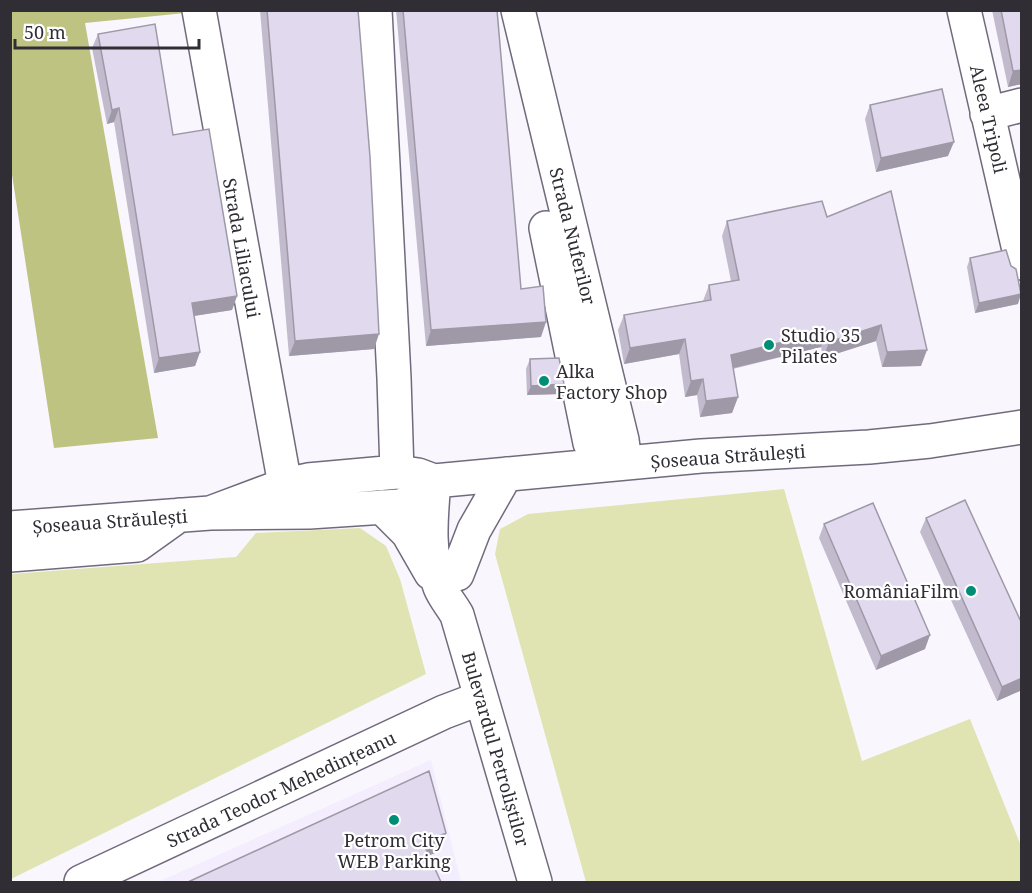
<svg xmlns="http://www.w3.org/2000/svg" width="1032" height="893" font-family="'Noto Serif',serif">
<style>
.built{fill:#f3edfd}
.green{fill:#e0e4b2}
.forest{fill:#bec382}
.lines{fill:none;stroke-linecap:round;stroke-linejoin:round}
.minor-casing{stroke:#716a7c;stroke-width:36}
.minor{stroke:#fff;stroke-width:33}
.wall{fill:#c2bbcd}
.shaded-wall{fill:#9e98a7}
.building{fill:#e1d9ee;stroke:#9e98a7;stroke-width:1.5}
.poi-dot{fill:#008d76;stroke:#fff;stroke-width:2}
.labels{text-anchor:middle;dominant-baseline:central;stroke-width:4.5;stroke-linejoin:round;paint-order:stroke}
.street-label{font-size:18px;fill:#302d35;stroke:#fff}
.poi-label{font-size:18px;fill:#302d35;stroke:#fff;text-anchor:start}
</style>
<rect width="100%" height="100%" fill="#f9f6fe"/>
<!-- built -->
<path class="built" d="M431,760l30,122h-303z"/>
<!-- green -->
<path class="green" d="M784,489l78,272 108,-42 51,127v36h-435l-91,-328 5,-25 28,-15z
M360,528l26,18 14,33 26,95 -415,205v-305l225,-17 20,-24z"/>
<!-- forest -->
<path class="forest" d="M10,11h174l1,2 -100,10 73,415 -104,10 -43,-280z"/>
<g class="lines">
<!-- minor casing -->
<g class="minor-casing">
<path id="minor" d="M199,10l86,475
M375,10l19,368 3,94
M518,10l104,430 3,23
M964,10l58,253
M987,114l35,-9
M546,228l44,215 32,-3
M434,481c-3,35 -7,73 6,106 4,10 12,19 17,28l78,267
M382,507l26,26 23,40
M210,513l75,-28 23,-5 89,-8 21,3 16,6 267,-25 168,-9 61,-6 92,-14
M10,528l200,-15 99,-1 91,-6 19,-7 15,-18
M10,555l127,-10 42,-30
M457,574l17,-44 32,-56
M81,882l363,-170 37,-14"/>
</g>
<!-- minor -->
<use href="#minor" class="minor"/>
</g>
<!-- wall -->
<path class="wall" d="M260,10h98l16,339 -85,7z
M396,10h101l24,279 20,48 -115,9z
M992,10h30v74l-14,3z
M98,34l75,101 64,161 -5,14 -38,6 6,36 -5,14 -41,7 -40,-251 -7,2 -15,-76z
M870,105l78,51 -72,16 -11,-53z
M827,217l94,149 -39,1 -6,-26 -53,17 -2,-11 -88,22 5,28 -6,16 -32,4 -3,-22 -12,2 -6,-43 -55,10 -6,-34 6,-15 79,-14 6,-16 22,-4 -9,-45 5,-15z
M970,258l48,46 -43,9 -8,-46z
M530,359l31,35 -34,1 -1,-26z
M926,518l96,106v66l-25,11 -77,-169z
M824,524l101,125 -49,21 -57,-132z"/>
<!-- shaded-wall -->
<path class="shaded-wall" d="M1022,70v14l-14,3 5,-16z
M119,108l-5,14 -7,2 5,-14z
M954,142l-6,14 -72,16 5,-14z
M1021,294l-3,10 -43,9 4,-10z
M237,296l-5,14 -45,7 5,-14z
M546,322l-5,15 -115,9 5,-16z
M881,325l-5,16 -53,17 6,-16z
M826,331l-5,16 -96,23 6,-15z
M379,334l-5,15 -85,7 6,-15z
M685,339l-6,15 -55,10 6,-16z
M927,350l-6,16 -39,1 5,-15z
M200,352l-5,14 -41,7 5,-15z
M703,379l-6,16 -12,2 6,-16z
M564,384l-3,10 -34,1 4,-9z
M738,397l-6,16 -32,4 6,-16z
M930,635l-5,14 -49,21 5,-14z
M1022,678v12l-25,11 5,-14z
M446,833l-6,18 -24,10 7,-18z"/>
<!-- building -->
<path class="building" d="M267,10h91l12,147 9,177 -84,7z
M403,10h94l24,279 22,-3 3,36 -115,8z
M1001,10h21v60l-9,1z
M155,24l18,111 36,-6 28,167 -45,7 8,49 -41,6 -40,-250 -7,2 -14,-76z
M942,89l12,53 -73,16 -11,-53z
M891,191l36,159 -40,2 -6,-27 -52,17 -3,-11 -95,24 7,42 -32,4 -3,-22 -12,2 -6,-42 -55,9 -6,-33 87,-15 -2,-15 30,-5 -12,-59 95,-20 5,16z
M1006,250l5,16 5,3 5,25 -42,9 -9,-45z
M559,358l5,26 -33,2 -1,-27z
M965,500l57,124v54l-20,9 -76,-169z
M873,503l57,132 -49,21 -57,-132z
M429,771l17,62 -23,10 18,39h-253z"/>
<!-- markers -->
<g class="poi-dot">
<circle cx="769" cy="345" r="6"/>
<circle cx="544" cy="381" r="6"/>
<circle cx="971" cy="591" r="6"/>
<circle cx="394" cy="820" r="6"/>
</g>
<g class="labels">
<!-- street labels -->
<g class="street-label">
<text transform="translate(989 119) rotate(77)">Aleea Tripoli</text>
<text transform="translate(573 236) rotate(76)">Strada Nuferilor</text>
<text transform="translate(242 248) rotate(80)">Strada Liliacului</text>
<text transform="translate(728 456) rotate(-4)">Șoseaua Străulești</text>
<text transform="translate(110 521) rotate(-4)">Șoseaua Străulești</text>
<text transform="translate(496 749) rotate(74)">Bulevardul Petroliștilor</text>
<text transform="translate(281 789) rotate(-25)">Strada Teodor Mehedințeanu</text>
</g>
<!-- poi labels -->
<g class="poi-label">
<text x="781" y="335">Studio 35<tspan x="781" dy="21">Pilates</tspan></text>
<text x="556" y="371">Alka<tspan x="556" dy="21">Factory Shop</tspan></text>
<text x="959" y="591" text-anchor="end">RomâniaFilm</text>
<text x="394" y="840" text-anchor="middle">Petrom City<tspan x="394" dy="21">WEB Parking</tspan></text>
</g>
</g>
<!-- border -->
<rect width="1032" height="893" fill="none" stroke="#302d35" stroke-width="24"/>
<!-- scale -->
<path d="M15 39v9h184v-9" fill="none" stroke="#302d35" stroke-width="3"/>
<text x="24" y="39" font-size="18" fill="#302d35" stroke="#ffffff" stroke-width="4.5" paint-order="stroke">50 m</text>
</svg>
